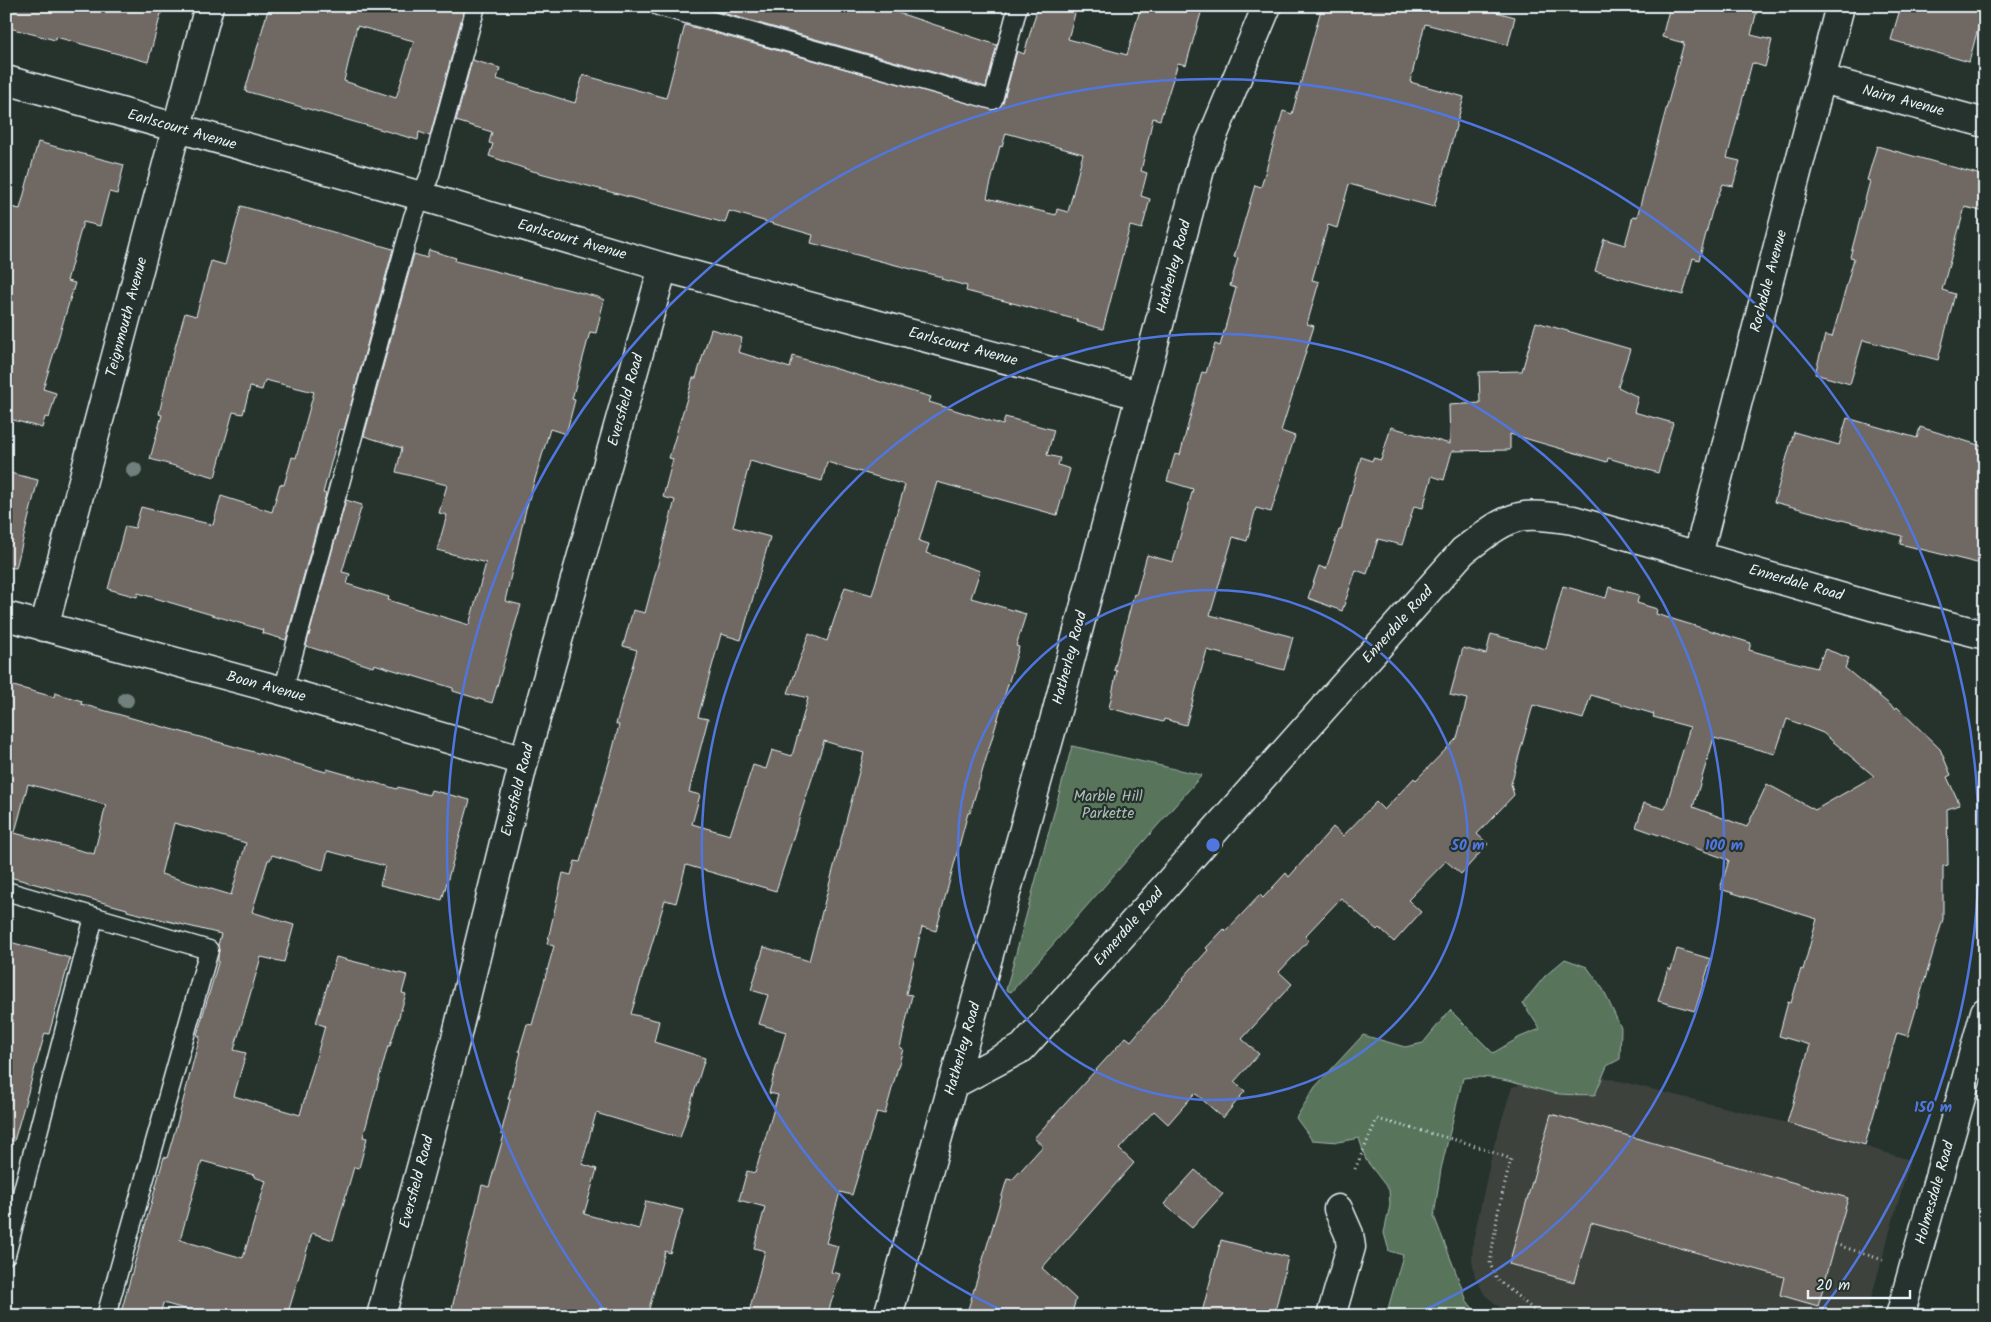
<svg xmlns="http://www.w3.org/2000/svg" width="1991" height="1322" font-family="Kalam,sans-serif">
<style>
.built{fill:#3c433d}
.green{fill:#59745c;stroke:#a0b2aa}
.building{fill:#706762;stroke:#e8f1f8;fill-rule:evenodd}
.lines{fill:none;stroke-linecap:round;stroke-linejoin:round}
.service-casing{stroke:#e8f1f8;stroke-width:21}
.minor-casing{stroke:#e8f1f8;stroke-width:31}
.path{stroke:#e8f1f8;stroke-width:3;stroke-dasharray:1 4;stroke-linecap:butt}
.service{stroke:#26332d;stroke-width:18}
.minor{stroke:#26332d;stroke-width:28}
.tree{fill:#71807b}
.ring{fill:none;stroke:#5077e0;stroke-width:2.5}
.labels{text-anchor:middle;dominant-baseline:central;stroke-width:4.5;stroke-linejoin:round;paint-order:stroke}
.street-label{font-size:15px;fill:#e8f1f8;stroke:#26332d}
.park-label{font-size:15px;fill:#afbfba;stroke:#26332d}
.centre{fill:#5077e0;stroke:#26332d;stroke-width:2.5}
.ring-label{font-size:15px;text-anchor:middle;font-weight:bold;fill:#5077e0;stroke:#26332d;stroke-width:4.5;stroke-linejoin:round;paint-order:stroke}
</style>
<rect width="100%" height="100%" fill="#26332d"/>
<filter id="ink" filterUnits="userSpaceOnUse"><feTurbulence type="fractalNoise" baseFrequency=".02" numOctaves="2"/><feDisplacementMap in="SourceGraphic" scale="10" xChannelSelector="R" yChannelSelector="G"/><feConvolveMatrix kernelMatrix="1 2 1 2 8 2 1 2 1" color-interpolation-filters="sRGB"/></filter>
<g filter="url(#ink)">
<!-- built -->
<path class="built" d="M1579,1071l208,52 123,37 -44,156h-356l-25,-21 -10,-18 -3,-17 1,-19 21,-96 18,-58z"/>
<!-- green -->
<path class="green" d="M1072,746l130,29 -191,217 -5,-2z
M1565,959l22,8 16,22 18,39 -1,31 -13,7 -12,29c-14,-1 -32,1 -46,-3 -30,-7 -54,-18 -86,-14l-22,91 -7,47 33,85 12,15h-93l17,-61 -14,-4 -5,-18 6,-28 -1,-15 -23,-30 -7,-22 -21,4 -26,-2 -16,-22 19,-31 48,-52 42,12 18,-4 27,-33 43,43 27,-16 20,-8 -17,-26 22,-27z"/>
<!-- building -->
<path class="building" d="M6,6h157l-15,56 -92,-25 -1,3 -49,-13z
M269,6h196l-35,130 -11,-4 -1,8 -173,-49zM357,26l57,15 -18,57 -52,-17z
M698,6h179l120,39 -11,42z
M1038,6h39l-9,33 59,16 14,-49h62l-17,59 -8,-2 -18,57 -7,-2 -12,53 6,2 -6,23 9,3 -8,30 -12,-3 -27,103 -26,-7 1,-2 -112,-29 1,-5 -26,-7 1,-2 -131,-34 2,-8 -84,-24 -4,12 -196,-53 -40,-14 4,-12 -4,-1 3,-11 -36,-11 16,-61 28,8 -3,11 78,24 8,-28 83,23 19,-73 310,85 8,-7 14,-52 7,3zM1006,133l77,21 -15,58 -11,-3 -1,6 -69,-17 13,-52 2,1z
M1322,6h152l41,11 -7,28 -83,-21 -15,58 54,15 -30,110 -85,-23 -12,44 -9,-3 -16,55 7,2 -12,42 7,2 -33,105 14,5 -24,76 -15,-4 -9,33 -14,-4 -23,78 83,22 -9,33 -77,-20 -21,75 -22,-6 -1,3 -54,-14 8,-37 -3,-1 20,-76 2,1 11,-40 26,7 20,-73 -26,-8 8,-27 5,1 22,-83 4,1 9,-29 5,2 16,-58 -6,-2 8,-28 -4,-1 21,-72 6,2 22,-76 9,3z
M1670,6h88l-7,29 21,5 -7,27 -13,-4 -25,95 13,3 -7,25 -10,-2 -11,27 -13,49 -6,-2 -10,37 -88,-24 9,-32 21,6 8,-29 4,1 47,-174 -22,-6z
M1901,6h83l-15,56 -78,-22z
M38,142l86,23 -7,29 -8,-2 -9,34 -17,-4 -16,59 8,2 -32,106 13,4 -7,25 -4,-1 -3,11 -36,-10v-212l14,3z
M1877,146l108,30v36l-20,-5 -23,83 13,4 -17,66 -75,-20 -13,44 -35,-10 10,-39 7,2 8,-28 14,-51 -4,-1 20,-76 -3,-1z
M241,206l152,43 -49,181 -4,-1 -17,64 3,1 -40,146 -24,-7 1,-3 -125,-37 -1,4 -29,-8 17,-63 10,2 6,-21 72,18 8,-29 51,16 8,-28 4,1 8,-28 4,1 18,-66 -49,-12 -3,10 -12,-3 -7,27 -10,-2 -18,65 -65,-18 12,-44 -3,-1 11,-49 15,-52 11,3 15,-55 14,4z
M429,250l27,8 -1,3 143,36 6,3 -8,33 -6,-1 -18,67 3,1 -9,34 -16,-5 -24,80 -21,92 16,4 -29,98 -39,-12v-3l-79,-24 -1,3 -67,-21 40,-146 16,5 -20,67 8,2 -3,10 42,13 -1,3 81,25 17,-62 -49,-13 10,-35 -8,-2 8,-28 -51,-13 6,-24 -38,-12 50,-182 13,4z
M1536,322l94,27 -12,38 20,10 -4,15 39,11 -15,50 -50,-15 -1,4 -97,-28v16l-58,1 -8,29 -12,-4 -9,32 -9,-2 -12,39 -24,-6 -11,35 -11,-4 -14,41 -34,-13 11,-32 7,3 13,-39h2l20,-73 11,4 1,-3 8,2 10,-33 59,17 -1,-39 31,-2 -1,-31 43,-1z
M711,329l31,9 -4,14 52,16 3,-12 138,41 -2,5 74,23 2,-8 49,13 -7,25 13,3 -2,7 12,4 -13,46 -120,-33 -18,59 10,3 -3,9 54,18 -9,27 55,16 -10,32 3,1 -49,166h-2l-32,118 -14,-4 -16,67 6,1 -12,53 3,1 -18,65 -8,-2 -25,83 -12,-3 -14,51 12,3 -7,26 9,2 -13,42h-79l17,-65 -11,-3 11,-41 -26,-7 8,-29 8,2 23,-78 -9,-2 17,-61 -27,-8 9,-29 -17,-5 13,-43 45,14 55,-208 -40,-12 -48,150 -90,-26 -10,38 -11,-3 -34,114 28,7 -5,21 51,16 -25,80 -84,-25 -14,51 15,5 -13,45 55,15 7,-28 37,9 -13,43 -5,-2 -18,65h-197l32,-131 7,2 15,-52 -3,-1 9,-35h-2l13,-47 -2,-1 8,-27 5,1 22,-79 -7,-2 16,-71 8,2 4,-14 5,1 31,-106 8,-31 -3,-1 21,-74 -14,-4 10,-36 12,3 30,-113 -12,-3 10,-38 -4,-1 24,-80h3zM750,461l72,20 5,-19 78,23 -33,110 -27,-8 -18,54 -18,-7 -21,59 20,5 -16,58 -20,-6 -6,19 -13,-4 -23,70 -38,-11 8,-29 -11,-3 19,-73 -10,-2 23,-83 20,6 29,-103 -37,-10z
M1847,418l70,20 3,-11 65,20v118l-85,-21 2,-8 -128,-34 20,-70 45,13z
M6,472l32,8 -22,88 -10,-1z
M1563,586l43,12 3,-11 30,8 -2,8 20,6 -1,5 95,29 -2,7 32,9 36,9 8,-19 24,9 -4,10 50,41 2,-2 43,42 11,26 -4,2 13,28 -13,4 1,56 -5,1v53l-35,117 -11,-3 -32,112 -78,-22 23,-78 -31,-9 9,-34 3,1 10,-34 2,1 14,-51 -97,-30 9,-29 -93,-33 8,-24 21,6 25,-82 -37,-10 1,-3 -63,-19 -8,24 -50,-14 -22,79 3,11 -37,39 11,10 -27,30 -15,-13 -38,39 13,12 -27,30 -15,-14 -2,2 -36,-32 -36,38 4,4 -30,32 13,12 -50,55 17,15 -25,28 11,9 -22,27 -28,-25 -27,31 -14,-13 -35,38 15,14 -92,105 34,31 -5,17h-105l41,-137 5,1 31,-34 -9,-8 92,-101 5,4 53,-62 -1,-1 25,-28 -2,-2 18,-19 2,2 34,-36 3,3 23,-25 3,4 44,-50 10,9 33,-34 8,8 30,-32 2,2 41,-42 10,-39 -17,-4 13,-47 23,6 5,-20 55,15zM1787,719l36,14 51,43 -59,34 -48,-26 -20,43 -54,-20 21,-69 61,16z
M6,684l48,13 1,-4 27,8 -1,3 245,68 1,-3 70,20 1,-2 31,8 2,-5 39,10 -28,100 -62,-15 5,-19 -57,-15 -5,19 -51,-15 -2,5h-2l-16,52 42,13 -10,37 -23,-5 -27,93 12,3 -12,43 66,19 25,-89 -9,-3 20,-66 71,18 -5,18 4,1 -16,52h-2l-25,91 4,1 -8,30 -5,-1 -21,73 -21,-7 -25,83h-77l-47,-13 -3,13h-40l44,-159 3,1 11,-38 22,-84 -3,-1 21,-72v-18l3,-11 -94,-23v-2l-121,-33zM28,784l78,21 -12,49 -87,-23 8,1zM174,823l72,20 -15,52 -70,-21zM202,1161l52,14v2l12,4 -23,77 -63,-18z
M6,941l64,17 -21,76 -4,-1 -31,108 -8,-1z
M1677,949l34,10 -16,52 -37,-10 10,-33 3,2z
M1551,1114l297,84 -30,108 -38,-11 4,-18 -193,-54 -17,59 -65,-18z
M1195,1170l28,24 -31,34 -28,-24z
M1221,1240l67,17 -14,59h-73z"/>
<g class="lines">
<!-- service casing -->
<g class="service-casing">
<path id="service" d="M658,6l335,94 25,-94
M283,691l130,-474 17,-42 46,-169
M6,891l203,59 -103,366
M6,1255l88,-338"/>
</g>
<!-- minor casing -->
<g class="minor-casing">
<path id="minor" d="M1822,79l163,44
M6,80l415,116 242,71 476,128
M1698,555l142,-549
M6,616l277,75 241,70
M44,627l165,-621
M952,1085l70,-37 441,-497c17,-12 35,-29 56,-34 17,-4 38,1 54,3l302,87 110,28
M381,1316l75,-278 68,-277 139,-494
M888,1316l168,-602 146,-552 65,-156
M1331,1316l20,-69 -2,-13 -11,-25
M1900,1316l85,-304"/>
</g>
<!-- path -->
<path class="path" d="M1355,1169l22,-50 90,24 44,16 -13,53 -8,52 7,15 44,37
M1835,1244l48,16"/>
<!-- service -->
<use href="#service" class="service"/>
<!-- minor -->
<use href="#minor" class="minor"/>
</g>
<!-- trees -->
<g class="tree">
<circle cx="134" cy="470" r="8"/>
<circle cx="126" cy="700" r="8"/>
</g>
</g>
<!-- distance rings -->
<g class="ring">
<circle cx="1213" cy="845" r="255"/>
<path d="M1013 1315A511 511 0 1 1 1413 1315"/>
<path d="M605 1311A766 766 0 1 1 1821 1311"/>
</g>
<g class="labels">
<!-- street labels -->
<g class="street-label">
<text transform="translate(1903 101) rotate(15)">Nairn Avenue</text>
<text transform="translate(182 130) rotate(16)">Earlscourt Avenue</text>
<text transform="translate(572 240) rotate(16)">Earlscourt Avenue</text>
<text transform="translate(1174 267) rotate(-75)">Hatherley Road</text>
<text transform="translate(1769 281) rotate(-75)">Rochdale Avenue</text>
<text transform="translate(127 317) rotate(-75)">Teignmouth Avenue</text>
<text transform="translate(963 347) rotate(15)">Earlscourt Avenue</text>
<text transform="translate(626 400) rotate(-74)">Eversfield Road</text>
<text transform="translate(1796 583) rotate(16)">Ennerdale Road</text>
<text transform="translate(1398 625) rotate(-48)">Ennerdale Road</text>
<text transform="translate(1070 658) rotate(-75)">Hatherley Road</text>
<text transform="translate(266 687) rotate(15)">Boon Avenue</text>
<text transform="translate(518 790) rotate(-76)">Eversfield Road</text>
<text transform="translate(1129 927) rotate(-49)">Ennerdale Road</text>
<text transform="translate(963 1049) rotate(-74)">Hatherley Road</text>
<text transform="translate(417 1182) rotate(-75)">Eversfield Road</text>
<text transform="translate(1935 1193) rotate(-74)">Holmesdale Road</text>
</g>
<!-- park labels -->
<g class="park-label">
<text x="1108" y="797">Marble Hill<tspan x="1108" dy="17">Parkette</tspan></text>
</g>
</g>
<circle cx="1213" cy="845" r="8" class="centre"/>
<g class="ring-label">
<text x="1468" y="850">50 m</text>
<text x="1724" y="850">100 m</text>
<text x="1933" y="1112">150 m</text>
</g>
<!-- margin -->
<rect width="1991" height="1322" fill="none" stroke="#26332d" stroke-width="25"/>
<rect x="12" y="12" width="1966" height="1297" fill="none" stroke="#e8f1f8" stroke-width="2" filter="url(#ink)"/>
<!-- scale -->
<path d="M1808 1290v8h102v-8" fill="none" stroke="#e8f1f8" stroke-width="2.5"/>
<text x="1816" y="1290" font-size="15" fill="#e8f1f8" stroke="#26332d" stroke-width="4" paint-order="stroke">20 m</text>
</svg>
